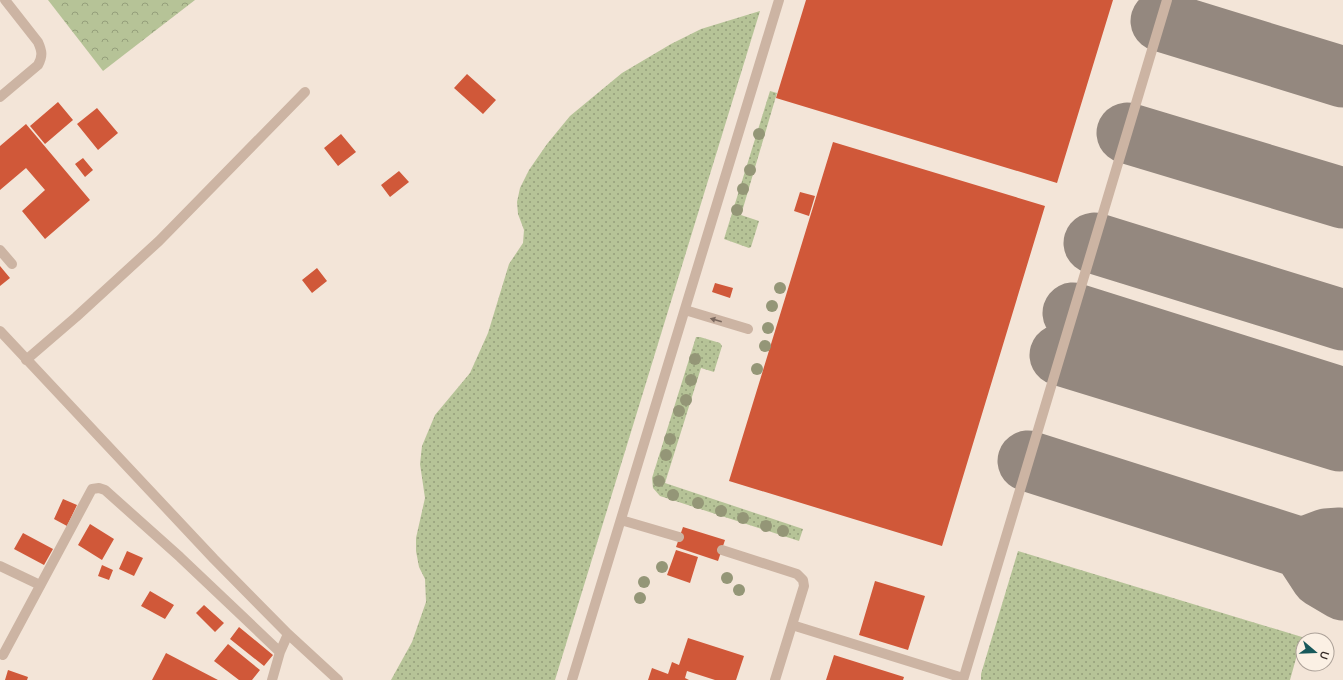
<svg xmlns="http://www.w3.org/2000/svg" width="1343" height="680" font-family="Manrope,sans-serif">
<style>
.grass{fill:url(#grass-dots)}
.forest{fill:url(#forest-crowns)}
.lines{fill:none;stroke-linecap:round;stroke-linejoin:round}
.taxiway{stroke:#94887f;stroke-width:61}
.building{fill:#d05839}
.service{stroke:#ccb4a3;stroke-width:10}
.minor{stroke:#ccb4a3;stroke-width:10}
.tree{fill:#949677}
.oneway{fill:#7a685e}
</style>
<defs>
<pattern id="grass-dots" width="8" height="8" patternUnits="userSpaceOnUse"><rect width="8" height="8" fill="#b6c397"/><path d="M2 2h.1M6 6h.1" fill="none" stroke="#959f7b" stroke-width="1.8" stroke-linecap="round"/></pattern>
<pattern id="forest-crowns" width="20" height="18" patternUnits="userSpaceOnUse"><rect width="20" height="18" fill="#b6c397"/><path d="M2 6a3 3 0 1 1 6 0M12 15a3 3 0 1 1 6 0" fill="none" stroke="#959f7b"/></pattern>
</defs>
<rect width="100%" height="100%" fill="#f3e5d8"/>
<!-- grass -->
<path class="grass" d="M760,11l-205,669h-164l21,-38 14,-40 -1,-23 -6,-12 -3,-16v-13l9,-40 -5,-34 2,-18 13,-31 35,-42 18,-40 21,-69 14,-21 1,-13 -6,-16 -1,-12 3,-14 9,-18 18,-26 23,-28 52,-43 49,-29 30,-15z
M770,91l7,2 -36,122 18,6 -8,26 -2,1 -25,-9z
M696,337h4l20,6 2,3 -8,26 -13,-4 -36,115 138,46 -4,12 -139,-45 -7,-8 -1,-10z
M1018,551l284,86 -12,43h-309v-6z"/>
<!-- forest -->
<path class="forest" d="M48,0h147l-92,71z"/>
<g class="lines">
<!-- taxiway -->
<path class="taxiway" d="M1161,21l182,56
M1127,133l216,65
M1094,243l249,77
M1073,313l270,85
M1060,355l280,86
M1028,461l274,87
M1340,538l-14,1 -24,9 19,29 22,13"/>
</g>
<!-- building -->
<path class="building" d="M806,0h307l-56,183 -281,-85z
M467,74l29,26 -13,14 -29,-26z
M58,102l15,18 -28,24 -15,-18z
M97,108l21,25 -20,17 -21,-26z
M26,124l64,76 -45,39 -23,-28 23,-21 -19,-22 -26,22v-44z
M341,134l15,18 -18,14 -14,-18z
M833,142l212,64 -103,340 -213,-65z
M83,158l10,12 -8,7 -10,-13z
M399,171l10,11 -19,15 -9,-12z
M800,192l15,4 -6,20 -15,-5z
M0,266l10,12 -10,8z
M317,268l10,13 -15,12 -10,-13z
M715,283l18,5 -3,10 -18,-6z
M63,499l14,6 -10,21 -13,-7z
M90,524l24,15 -12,21 -24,-15z
M683,527l42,13 -7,21 -42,-14z
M23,533l30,16 -9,16 -30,-16z
M676,550l22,7 -8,26 -23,-8z
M127,551l16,7 -9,18 -15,-7z
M102,565l11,5 -4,10 -11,-4z
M875,581l50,15 -17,54 -49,-15z
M150,591l24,14 -9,14 -24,-13z
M204,605l20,18 -9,9 -19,-19z
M239,627l34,28 -9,11 -34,-27z
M688,638l56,18 -8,24h-21l-28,-9 -2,7 4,2h-41l4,-12 16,6 4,-12 7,3z
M228,644l32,26 -8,10h-13l-25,-19z
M166,653l52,27h-66z
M834,655l70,22 -1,3h-77z
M8,670l20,7 -1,3h-22z"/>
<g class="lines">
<!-- service -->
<path class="service" d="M0,97l38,-32c5,-9 4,-14 0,-23l-33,-42
M0,250l12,14
M685,310l63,19
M26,360l50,-43 83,-76 146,-149
M621,520l58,17
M722,550l75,24 6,6 1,6 -29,94
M0,566l40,19
M792,625l171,53
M572,680l207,-680
M963,680l204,-680"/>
<!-- minor -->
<path class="minor" d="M0,331l214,228 74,75 50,46
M3,655l89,-166 7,-1 6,2 75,67 100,95
M272,680l8,-28 8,-18"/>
</g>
<!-- trees -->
<g class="tree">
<circle cx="759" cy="134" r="6"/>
<circle cx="750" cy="170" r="6"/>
<circle cx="743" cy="189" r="6"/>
<circle cx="737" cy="210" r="6"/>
<circle cx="780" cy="288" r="6"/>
<circle cx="772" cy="306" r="6"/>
<circle cx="768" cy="328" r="6"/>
<circle cx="765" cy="346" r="6"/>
<circle cx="695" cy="359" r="6"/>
<circle cx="757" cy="369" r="6"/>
<circle cx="691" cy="380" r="6"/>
<circle cx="686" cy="400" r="6"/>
<circle cx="679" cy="411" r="6"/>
<circle cx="670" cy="439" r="6"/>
<circle cx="666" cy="455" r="6"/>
<circle cx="659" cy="481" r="6"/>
<circle cx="673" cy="495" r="6"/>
<circle cx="698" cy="503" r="6"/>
<circle cx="721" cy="511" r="6"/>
<circle cx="743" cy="518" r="6"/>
<circle cx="766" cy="526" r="6"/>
<circle cx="783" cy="531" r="6"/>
<circle cx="662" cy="567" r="6"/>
<circle cx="727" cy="578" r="6"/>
<circle cx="644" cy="582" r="6"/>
<circle cx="739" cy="590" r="6"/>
<circle cx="640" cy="598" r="6"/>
</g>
<!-- one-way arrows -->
<defs><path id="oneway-solid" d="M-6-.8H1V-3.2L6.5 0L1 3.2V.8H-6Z"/></defs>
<use class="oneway" href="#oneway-solid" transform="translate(716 320) rotate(-164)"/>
<!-- north arrow -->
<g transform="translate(1315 652) rotate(109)"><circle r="19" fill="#fbf0e4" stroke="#aca198"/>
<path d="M0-3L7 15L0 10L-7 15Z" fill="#18595b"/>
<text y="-6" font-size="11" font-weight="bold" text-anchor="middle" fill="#362a26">U</text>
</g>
</svg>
